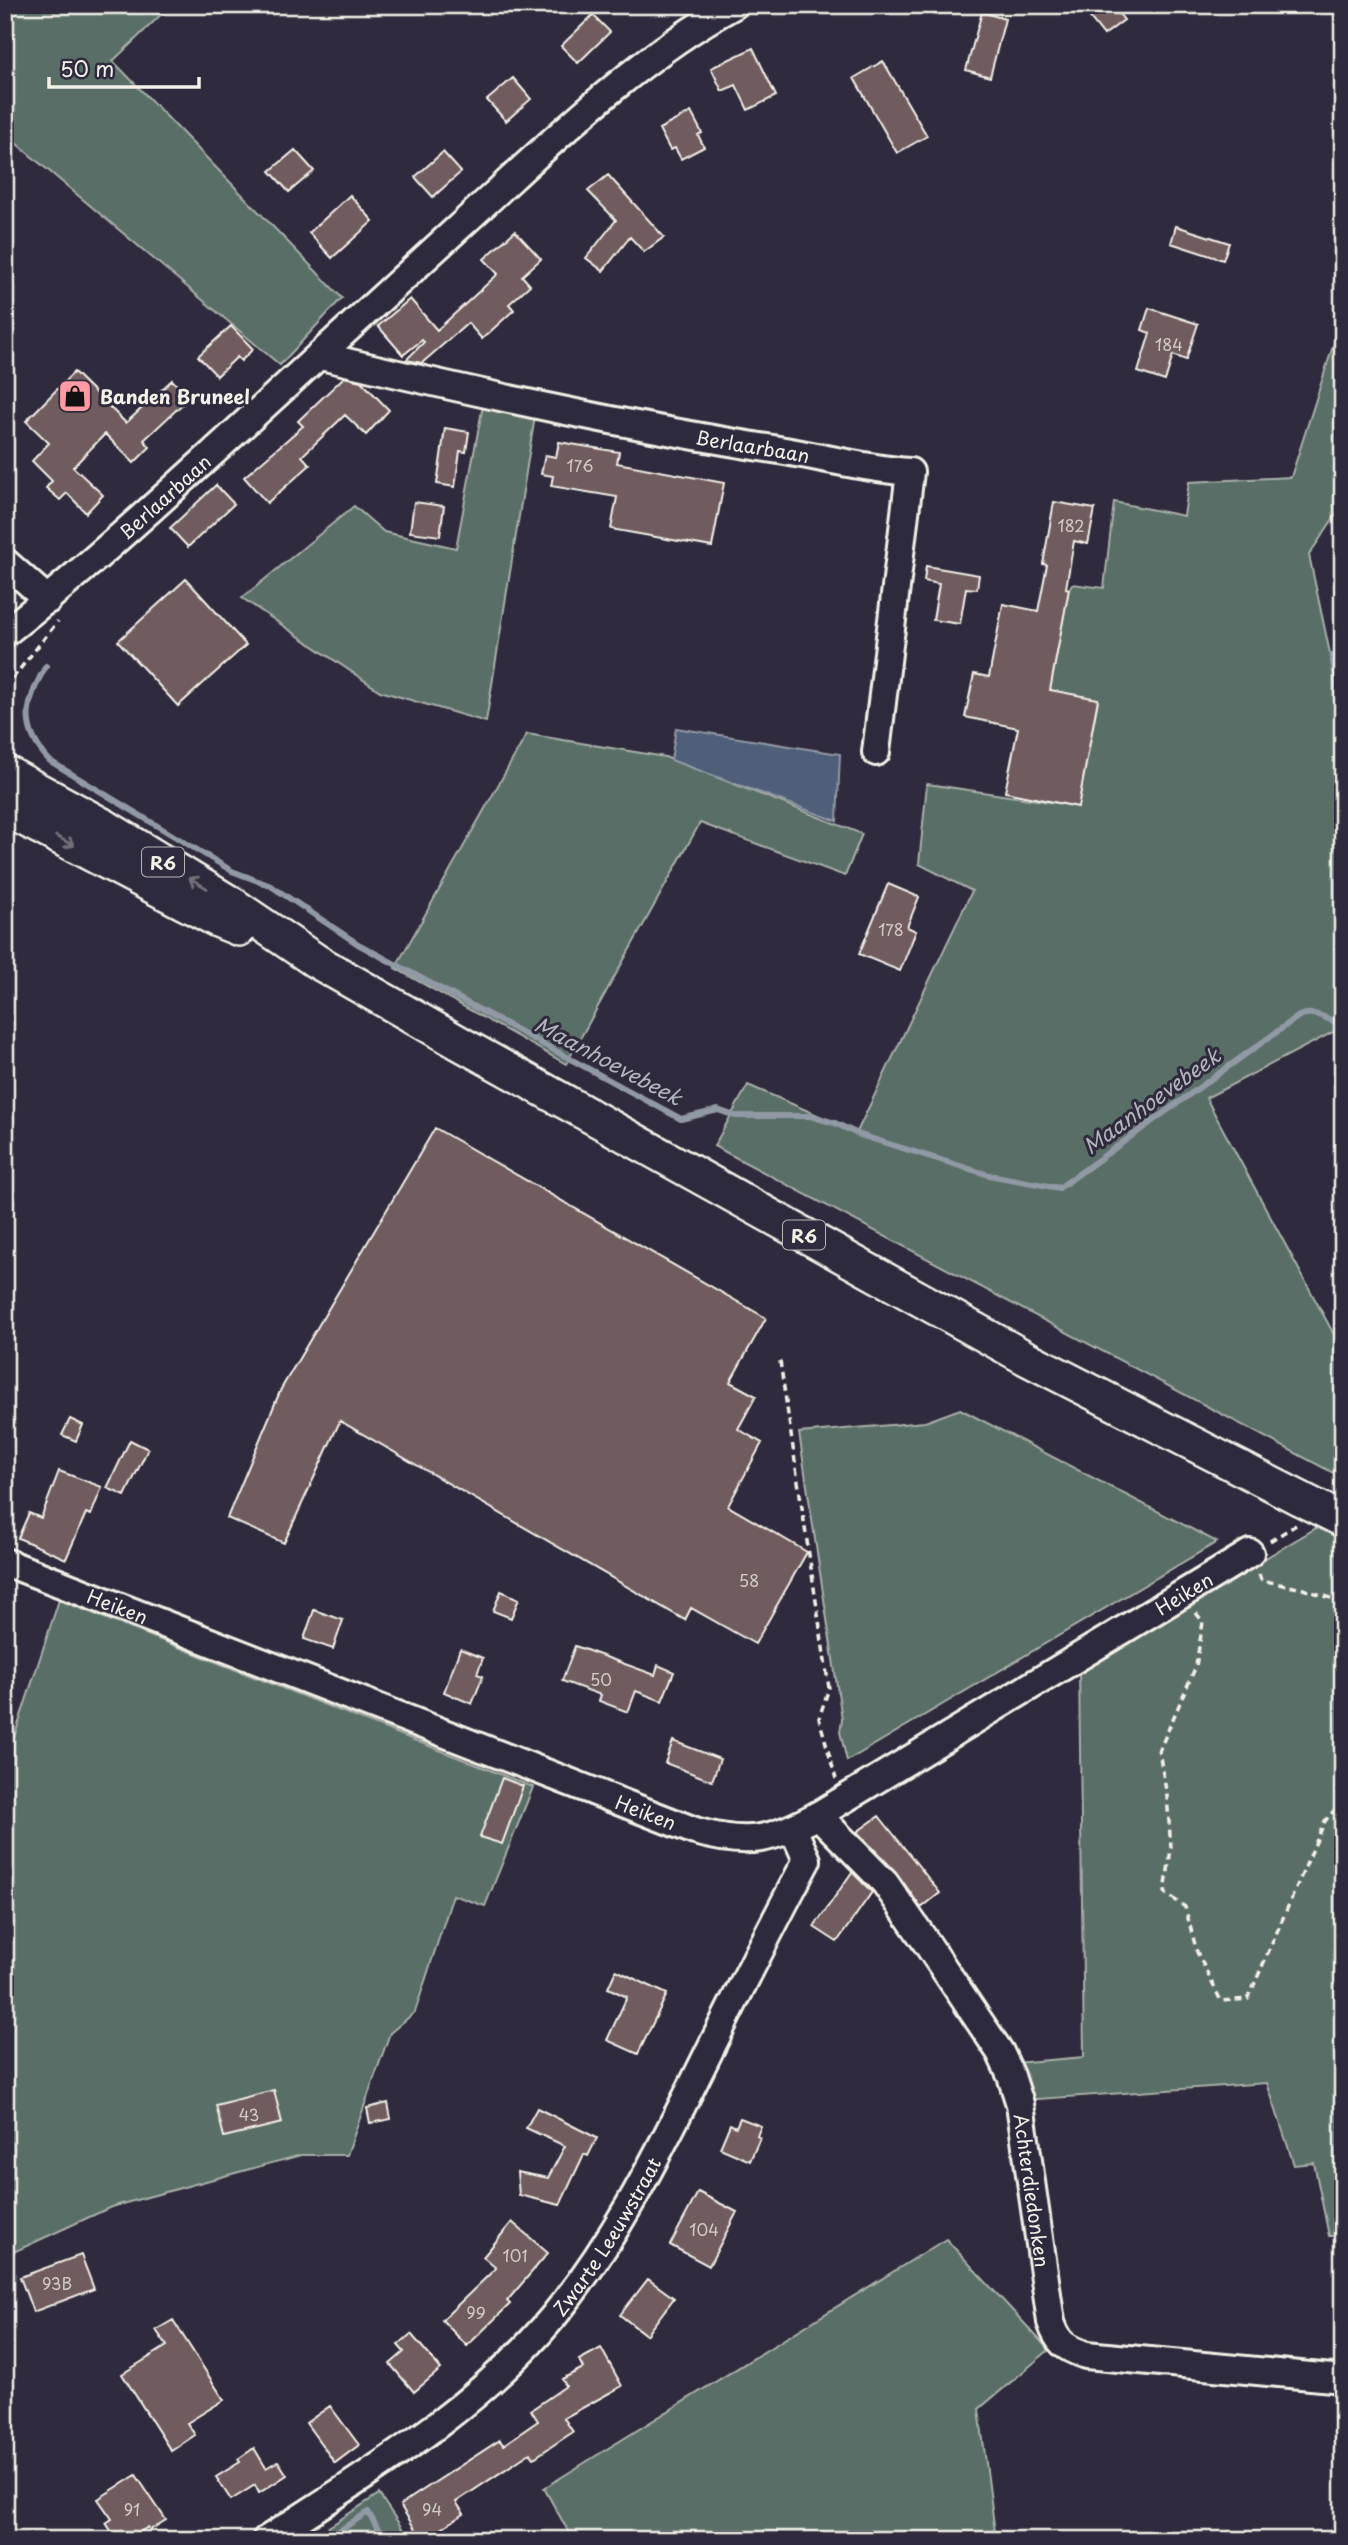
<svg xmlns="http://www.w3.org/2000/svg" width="1348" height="2545" font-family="'Playpen Sans',sans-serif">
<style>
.green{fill:#5a6e68;stroke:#a7b0a8;stroke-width:2}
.water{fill:#4f5e79;stroke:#9199a5;stroke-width:2}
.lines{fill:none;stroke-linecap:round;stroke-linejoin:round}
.stream{stroke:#9199a5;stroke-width:6}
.building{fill:#705c5e;stroke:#f4f1e8;stroke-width:2}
.minor-casing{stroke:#f4f1e8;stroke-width:32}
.major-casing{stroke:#f4f1e8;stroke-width:38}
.path{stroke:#f4f1e8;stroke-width:3.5;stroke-dasharray:7 5;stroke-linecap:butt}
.minor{stroke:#2f2a3d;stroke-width:26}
.major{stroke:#2f2a3d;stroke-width:33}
.major-bridge-casing{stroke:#f4f1e8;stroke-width:38;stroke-linecap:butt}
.major-bridge{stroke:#2f2a3d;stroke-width:33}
.oneway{stroke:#747079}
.labels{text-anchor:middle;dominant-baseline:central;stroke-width:6;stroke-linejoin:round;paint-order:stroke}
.number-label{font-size:16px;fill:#d3ccc6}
.shield{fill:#2f2a3d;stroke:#b9b5b5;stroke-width:2}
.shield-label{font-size:18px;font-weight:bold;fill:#f4f1e8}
.poi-label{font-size:19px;font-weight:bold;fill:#f4f1e8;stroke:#2f2a3d;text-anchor:start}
.street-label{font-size:19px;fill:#f4f1e8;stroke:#2f2a3d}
.water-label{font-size:21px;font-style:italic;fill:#b2b6bc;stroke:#2f2a3d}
</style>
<rect width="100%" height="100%" fill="#2f2a3d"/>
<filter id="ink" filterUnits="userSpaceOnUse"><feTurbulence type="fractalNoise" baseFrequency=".0143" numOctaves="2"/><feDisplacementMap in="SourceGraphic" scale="14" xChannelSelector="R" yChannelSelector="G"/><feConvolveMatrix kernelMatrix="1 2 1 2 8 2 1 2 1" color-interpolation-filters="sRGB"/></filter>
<g filter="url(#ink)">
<!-- green -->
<path class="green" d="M5,5h166l-58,56 229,237 -62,67 -275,-231z
M1343,315v189l-34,51 34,159v313l-137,71 137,253v121l-6,3 -623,-329 34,-61 109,47 115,-241 -53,-27 8,-80 151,22 20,-106 -48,-10 19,-101 3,-5 32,4 10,-86 70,14 5,-34 102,-5z
M483,405l52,11 -49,306 -106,-31 -138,-93 112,-92 30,26 72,16z
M527,734l138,23 197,77 -17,42 -145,-53 -134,241 -171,-96z
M960,1409l257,133 -370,219 -7,-29 2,-13 -43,-286 126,-11z
M1343,1512v761l-5,-37h-9l-15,-73 -20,2 -27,-82 -243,17 -9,-37 69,-6 -5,-388z
M59,1600l474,187 -48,119 -32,-11 -38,117 -25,21 -43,122h-46l-190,52 -106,49v-491z
M946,2239l103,111 -70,59 17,131h-423l-29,-52z
M379,2494l31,46h-101z"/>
<!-- water -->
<path class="water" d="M676,728l164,26 -3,67 -166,-61z"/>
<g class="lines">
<!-- stream -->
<path class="stream" d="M1343,657l-11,-1 11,61
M46,666c-21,36 -27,63 4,95l182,110 39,15 87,58 323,175 37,-9 17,6h75l25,7 25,12 129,40 70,13 240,-172c14,-7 30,4 44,9
M325,2540l43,-28 16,28"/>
</g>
<!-- building -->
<path class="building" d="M1080,5h32l12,15 -20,15z
M982,12l23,7 -15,58 -24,-7z
M593,15l17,17 -32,31 -17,-17z
M753,48l23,48 -28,14 -12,-25 -14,6 -11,-23z
M883,61l44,75 -30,17 -43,-75z
M513,78l18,21 -25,22 -19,-21z
M691,112l11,21 -4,2 6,12 -23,12 -6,-11 -5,2 -11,-21z
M295,150l19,21 -25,21 -19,-21z
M443,152l18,20 -28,25 -18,-20z
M608,175l56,62 -20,15 -14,-15 -27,34 -17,-13 30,-38 -28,-29z
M350,195l23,26 -41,37 -23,-25z
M1176,226l53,17 -6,17 -52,-17z
M515,231l26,28 -19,17 8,9 -21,19 5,6 -32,29 -14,-16 -46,40 -16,-3 18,-18 -2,-2 -19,15 -25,-29 32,-27 27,31 61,-56 -14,-15z
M1149,308l49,16 -12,36 -13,-5 -8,26 -27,-9 12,-39 -8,-3z
M231,326l22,23 -12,12 -4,-4 -20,19 -19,-20z
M74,372l52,51 46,-43 17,18 -45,42 6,7 -16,16 -29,-29 -32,33 30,28 -17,18 -19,-20 -7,7 -14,-12 6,-7 -20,-20 17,-18 -23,-22z
M344,377l17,4 28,29 -23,25 -21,-20 -43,41 8,9 -43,38 -23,-26 59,-51 -5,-5z
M445,428l24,4 -3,20 -6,-1 -5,36 -18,-3z
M559,442l60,10 -2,11 107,20 -12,64 -101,-18 6,-32 -66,-11 2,-10 -12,-2 4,-19 11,2z
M216,485l18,19 -46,43 -18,-19z
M414,502l30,4 -4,30 -30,-4z
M1054,502l41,7 -7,35 -14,-3 -8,47 3,1 -19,101 48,9 -20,108 -73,-15 13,-64 -53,-11 9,-43 15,3 14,-73 35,7 9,-46 -4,-1z
M926,566l53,9 -2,14 -11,-1 -6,36 -27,-4 6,-36 -15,-3z
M186,579l60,66 -68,61 -60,-65z
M888,884l31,13 -12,30 9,4 -16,40 -41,-17z
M435,1128l331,190 -36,64 26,14 -18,33 24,14 -34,63 79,46 -52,92 -64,-36 -6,12 -345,-199 -56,122 -57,-25 54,-129z
M70,1419l13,6 -7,16 -14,-6z
M130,1440l18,9 -23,47 -18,-8z
M59,1471l43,16 -11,28 -5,-2 -20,46 -48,-21 11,-25 12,5z
M501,1591l18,8 -8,19 -18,-7z
M314,1610l29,10 -10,29 -29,-10z
M575,1646l80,29 3,-10 16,7 -12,29 -26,-10 -8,21 -29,-11 2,-6 -39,-14z
M460,1649l23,9 -6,16 6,2 -11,28 -28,-12z
M673,1741l47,18 -8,22 -47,-18z
M502,1778l21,8 -21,58 -22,-7z
M879,1816l61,77 -19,15 -25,-36 -39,-40z
M852,1872l20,20 -35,50 -23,-15z
M616,1970l51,24 -29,60 -31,-14 20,-43 -19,-9z
M274,2090l8,33 -58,14 -8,-32z
M388,2103l3,16 -21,4 -3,-15z
M537,2108l60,30 -9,18 -4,-2 -24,51 -41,-10 -2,-23 31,6 17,-32 -39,-18z
M740,2118l21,8 -4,10 3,2 -10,23 -30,-13 10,-24 6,3z
M698,2192l39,20 -28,54 -39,-21z
M512,2222l36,31 -41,48 3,3 -43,42 -25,-26 54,-52 -13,-11z
M81,2255l13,34 -61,23 -13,-35z
M648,2279l26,19 -28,37 -26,-20z
M173,2320l51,80 -37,23 8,12 -24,16 -49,-77 45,-28 -11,-16z
M411,2334l30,35 -27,23 -24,-28 14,-12 -6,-7z
M601,2348l21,38 -58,32 9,14 -39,26 -4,-5 -74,49 8,12 -42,26 -22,-35 100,-65 3,5 35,-24 -7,-11 35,-24 -4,-7 21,-11 -4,-8z
M330,2406l29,39 -24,18 -29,-40z
M254,2448l12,20 12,-7 9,14 -28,18 -4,-8 -24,15 -15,-23 24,-15 -2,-3z
M136,2475l30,45 -16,10 -2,-3 -21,13h-10l-11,-17 6,-4 -14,-20z"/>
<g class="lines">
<!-- minor casing -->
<g class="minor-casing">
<g id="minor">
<path id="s1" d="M321,356c152,36 304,70 458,94 44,7 87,19 131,22l-34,280"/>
<path d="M5,562l43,38"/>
<path id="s2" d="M5,633c74,-58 143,-121 212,-184 81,-74 161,-148 242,-222 87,-79 171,-165 275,-222"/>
<path id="s3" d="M5,1562l690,269c52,15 76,10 123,-16l432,-262"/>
<path id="s4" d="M818,1815l67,68 43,62 72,107 11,24 9,28 31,218c7,21 14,26 35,33l257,24"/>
<path id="s5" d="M266,2540c101,-66 209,-129 287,-223 59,-72 100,-153 141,-235 37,-75 74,-149 113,-222l-14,-31"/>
</g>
</g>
<!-- major casing -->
<g class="major-casing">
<path id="major" d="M5,772l101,55 126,77 84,57 147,84 563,313 273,140
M5,809l212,111 22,9"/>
</g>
<!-- path -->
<path class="path" d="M5,688l53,-67
M5,720l2,16 -2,5
M780,1361l49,327 -10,30 17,61
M1270,1541l26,-16
M1259,1574l2,6 42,9 40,13
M1196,1613l7,9 -7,44 -37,85 8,45 4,52 -6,45 20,14 12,45 24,49 27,-2 77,-178 18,-21"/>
<!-- minor -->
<use href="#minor" class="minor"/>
<!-- major -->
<use href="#major" class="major"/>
<!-- major-bridge casing -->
<g class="major-bridge-casing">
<path id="major-bridge" d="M1299,1498l44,22"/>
</g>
<!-- major-bridge -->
<use href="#major-bridge" class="major-bridge"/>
</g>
<!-- one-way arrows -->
<defs><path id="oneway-shaft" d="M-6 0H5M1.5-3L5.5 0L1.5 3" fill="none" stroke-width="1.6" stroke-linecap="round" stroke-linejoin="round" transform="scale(1.75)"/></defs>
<g class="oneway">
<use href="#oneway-shaft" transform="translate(65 841) rotate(28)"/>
<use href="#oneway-shaft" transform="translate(198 883) rotate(-149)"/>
</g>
</g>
<!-- icons -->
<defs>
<g id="shop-square" transform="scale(1.75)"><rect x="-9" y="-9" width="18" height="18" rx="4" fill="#ff9aa2" stroke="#2f2a3d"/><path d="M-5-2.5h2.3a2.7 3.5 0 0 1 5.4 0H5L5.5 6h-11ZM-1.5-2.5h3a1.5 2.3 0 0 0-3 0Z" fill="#111"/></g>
</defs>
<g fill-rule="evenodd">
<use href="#shop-square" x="75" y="396"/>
</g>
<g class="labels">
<!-- number labels -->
<g class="number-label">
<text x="1169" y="344">184</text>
<text x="580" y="465">176</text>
<text x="1071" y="525">182</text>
<text x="891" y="929">178</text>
<text x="749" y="1580">58</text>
<text x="601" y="1679">50</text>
<text x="249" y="2114">43</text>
<text x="704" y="2229">104</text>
<text x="515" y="2255">101</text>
<text x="57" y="2283">93B</text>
<text x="476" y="2312">99</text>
<text x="132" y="2509">91</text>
<text x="432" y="2509">94</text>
</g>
<!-- shield labels -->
<g class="shield">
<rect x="142" y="847.5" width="42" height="29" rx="5"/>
<rect x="783" y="1220.5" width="42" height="29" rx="5"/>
</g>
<g class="shield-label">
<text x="163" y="862">R6</text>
<text x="804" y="1235">R6</text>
</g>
<!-- poi labels -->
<g class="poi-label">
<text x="100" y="396">Banden Bruneel</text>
</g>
<!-- street labels -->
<g class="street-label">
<text stroke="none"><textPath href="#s1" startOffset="441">Berlaarbaan</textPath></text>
<text stroke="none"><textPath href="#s2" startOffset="210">Berlaarbaan</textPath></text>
<text stroke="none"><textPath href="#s3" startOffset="1297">Heiken</textPath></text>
<text stroke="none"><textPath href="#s3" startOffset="121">Heiken</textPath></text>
<text stroke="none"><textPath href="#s3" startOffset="688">Heiken</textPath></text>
<text stroke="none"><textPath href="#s4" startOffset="443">Achterdiedonken</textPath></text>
<text stroke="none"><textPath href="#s5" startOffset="462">Zwarte Leeuwstraat</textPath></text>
</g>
<!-- water labels -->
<g class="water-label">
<text transform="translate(609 1060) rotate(28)">Maanhoevebeek</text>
<text transform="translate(1151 1100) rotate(-36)">Maanhoevebeek</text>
</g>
</g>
<!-- margin -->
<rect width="1348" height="2545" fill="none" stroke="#2f2a3d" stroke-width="28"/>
<rect x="14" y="14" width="1320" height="2517" fill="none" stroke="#f4f1e8" stroke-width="2.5" filter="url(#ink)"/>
<!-- scale -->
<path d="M49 77v10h150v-10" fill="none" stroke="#f4f1e8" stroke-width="3.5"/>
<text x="60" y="77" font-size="21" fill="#f4f1e8" stroke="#2f2a3d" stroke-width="5" paint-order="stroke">50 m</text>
</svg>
